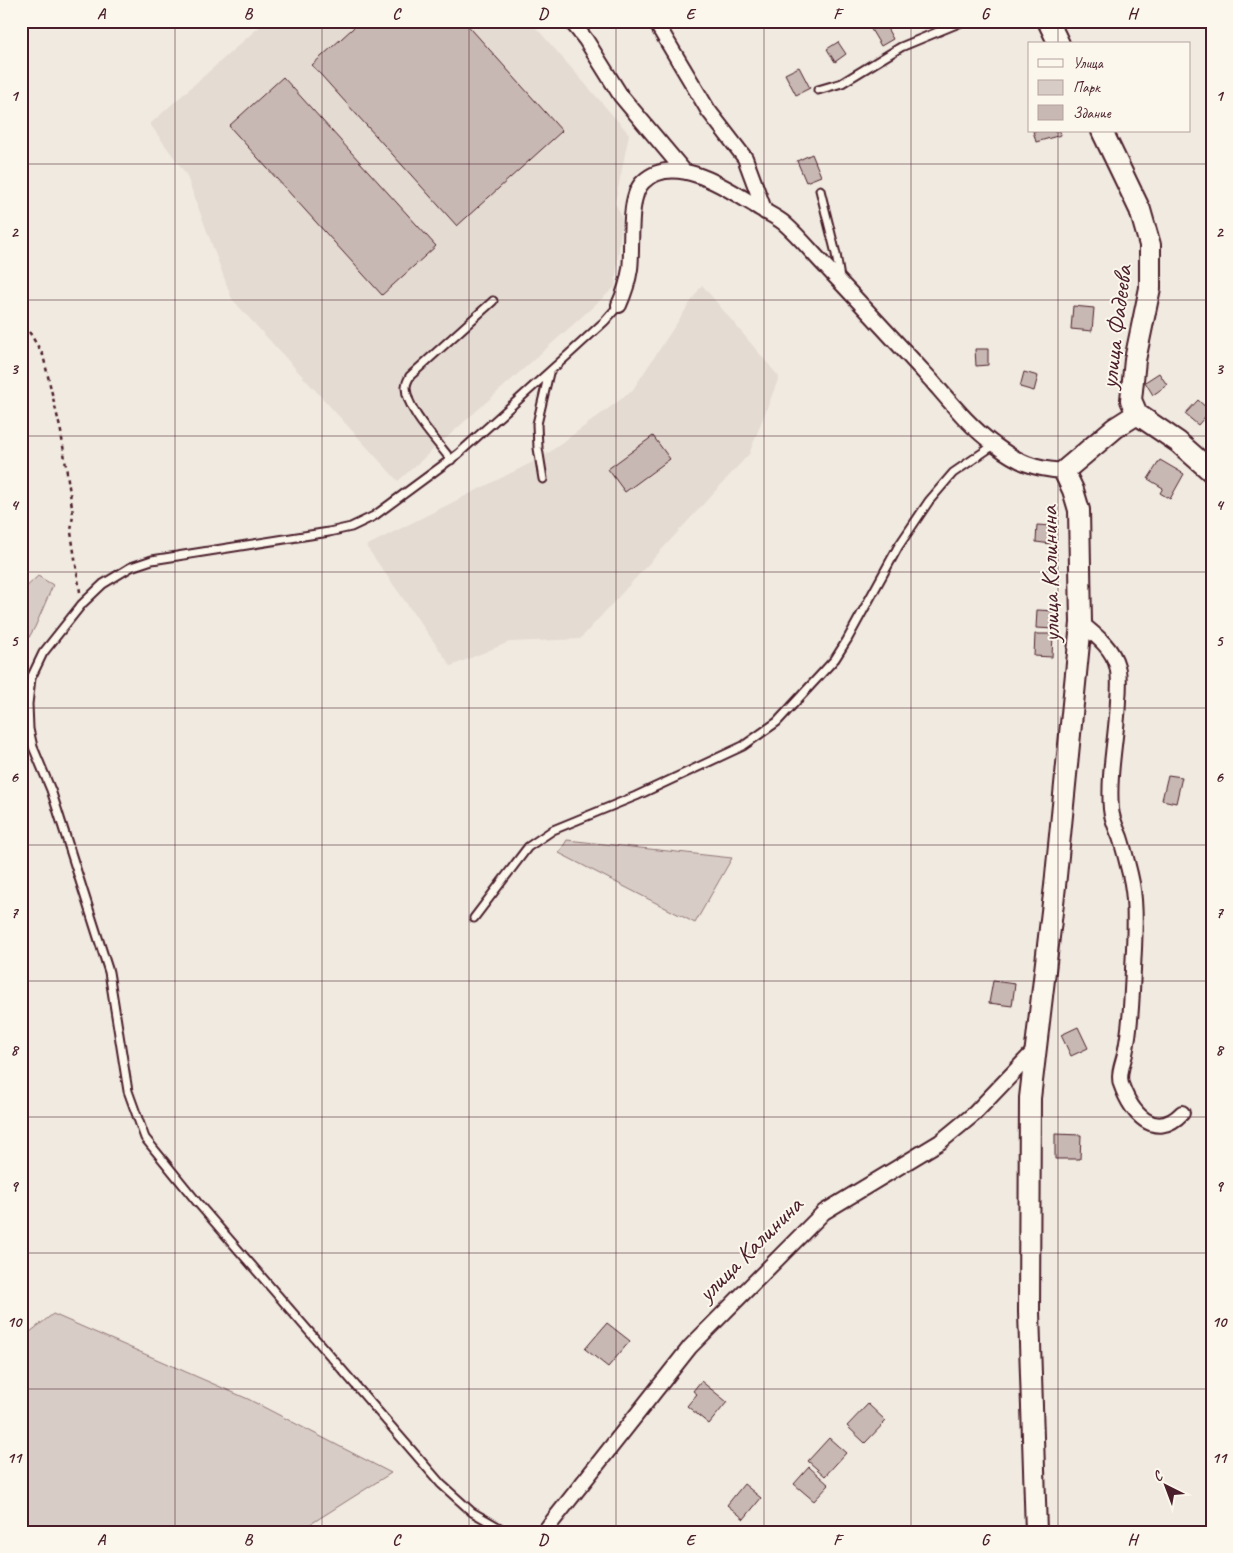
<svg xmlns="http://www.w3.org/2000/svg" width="1233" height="1553" font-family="Caveat,sans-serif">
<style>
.built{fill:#e4dbd2}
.green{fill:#d8ccc6;stroke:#917678}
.building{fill:#c8b8b3;stroke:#4a1f2b}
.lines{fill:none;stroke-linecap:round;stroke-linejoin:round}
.lane-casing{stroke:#4a1f2b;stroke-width:11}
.street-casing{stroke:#4a1f2b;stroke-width:18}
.secondary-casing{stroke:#4a1f2b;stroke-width:24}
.path{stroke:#4a1f2b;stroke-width:2.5;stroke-dasharray:4 4;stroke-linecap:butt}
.lane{stroke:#fbf7ec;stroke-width:7}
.street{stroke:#fbf7ec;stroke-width:14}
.secondary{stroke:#fbf7ec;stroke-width:20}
.grid{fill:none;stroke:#4a1f2b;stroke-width:1;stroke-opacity:0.55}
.labels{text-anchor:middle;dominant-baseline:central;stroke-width:4;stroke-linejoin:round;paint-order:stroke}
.street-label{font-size:25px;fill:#4a1f2b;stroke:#fbf7ec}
.neatline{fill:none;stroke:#4a1f2b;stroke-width:2}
.grid-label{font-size:16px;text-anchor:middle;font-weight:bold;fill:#4a1f2b}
</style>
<rect width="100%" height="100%" fill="#f0eae0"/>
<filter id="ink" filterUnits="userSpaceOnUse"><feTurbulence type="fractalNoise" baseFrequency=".02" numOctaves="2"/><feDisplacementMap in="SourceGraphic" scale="10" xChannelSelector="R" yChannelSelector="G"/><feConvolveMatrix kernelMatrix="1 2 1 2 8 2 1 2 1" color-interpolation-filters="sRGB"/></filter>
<g filter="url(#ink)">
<!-- built -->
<path class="built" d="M266,21h264l99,113 -14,69 7,14 -7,70 -217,194 -166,-182 -46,-125 -36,-50z
M702,285l77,92 -30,77 -169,185 -71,3 -58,24 -85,-120 177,-89 89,-66z"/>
<!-- green -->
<path class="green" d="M21,360l3,4 2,31 -5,-5z
M38,576l15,9 -18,42 -14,24v-59z
M567,840l165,18 -37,65 -136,-70z
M53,1314l195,85 143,74 -82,52 -16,7h-272v-193z"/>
<!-- building -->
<path class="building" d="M361,21h103l98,110 -105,95 -145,-161z
M877,21h6l10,18 -12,7 -12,-20z
M838,42l8,12 -11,8 -8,-13z
M799,67l11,21 -14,7 -11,-21z
M283,77l153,169 -54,49 -153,-169z
M1033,131h27l1,4 -25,7z
M812,154l9,22 -15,6 -9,-21z
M1073,306l21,2 -2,23 -21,-2z
M975,349h13v16l-12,1z
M1024,372l14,4 -4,15 -14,-4z
M1159,373l8,12 -14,10 -8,-13z
M1198,400l12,11 -12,14 -13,-11z
M653,436l17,23 -45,33 -17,-23z
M1160,460l24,14 -14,25 -10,-6 3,-5 -15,-9z
M1037,525l15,1 -1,18 -15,-2z
M1037,610l19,1 -1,18 -19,-1z
M1035,634h18l-1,23 -18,-1z
M1168,775l14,2 -6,26 -14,-3z
M993,981l22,3 -3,22 -23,-3z
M1078,1027l10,21 -17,8 -10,-21z
M1055,1134l26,1 -1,24h-25z
M607,1323l23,18 -22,26 -23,-18z
M701,1381l26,21 -18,22 -22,-18 10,-12 -4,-3z
M868,1404l18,17 -21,22 -18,-17z
M829,1438l17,15 -21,23 -17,-15z
M809,1467l20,18 -15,16 -20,-17z
M744,1484l17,14 -17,21 -17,-14z
M874,1527l6,5h-11z"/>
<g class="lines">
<!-- lane casing -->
<g class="lane-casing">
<path id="lane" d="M818,90l24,-7 59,-36 63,-26
M820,190l16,64 4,24
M451,460c-13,-18 -45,-50 -45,-73 0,-4 2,-7 4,-11l83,-75
M543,479l-5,-31 -1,-24 12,-51
M474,918l54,-71 25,-17 83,-34 107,-50 34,-24 58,-63 12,-19 51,-93 31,-46 24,-28 41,-28
M507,1532l-35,-20 -31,-28 -244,-282 -52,-64 -17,-47 -19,-119 -58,-182 -18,-43 -4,-18 -1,-25 3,-26 12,-25 39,-49 21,-20 28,-17 21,-7 177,-28 22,-5 23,-11 84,-62 111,-100 36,-33 14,-16"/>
</g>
<!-- street casing -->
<g class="street-casing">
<path id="street" d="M571,21l15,19 35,56 63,75
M655,21l53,89 37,48 20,54
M619,305c5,-11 9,-23 11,-36 3,-22 -3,-72 13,-87 31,-30 84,6 113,24 9,6 21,11 29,18 16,14 29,31 44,46 35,37 69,74 103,111 19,22 39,47 63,64 24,18 39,24 69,26
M1081,623c14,12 31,24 36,43 3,11 2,23 1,34 -1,36 -10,72 -7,109 1,11 5,18 9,28 4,12 7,25 10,37 6,24 5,50 4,75 -2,35 -2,71 -9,105 -2,9 -7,20 -4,30 10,28 33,58 61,29
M544,1532l146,-185 134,-135 116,-70 34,-28 62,-65"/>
</g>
<!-- secondary casing -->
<g class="secondary-casing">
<path id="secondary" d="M1048,21l11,23
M1102,131l38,79 10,35v43l-15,72 -4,40 6,14 41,28 34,30
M1036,1532l-7,-220 1,-214 25,-212 26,-263 -2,-113 -6,-20 -9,-19 51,-43 22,-14"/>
</g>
<!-- path -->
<path class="path" d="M21,318l22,37 18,77 12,82 -2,18 9,60"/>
<!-- lane -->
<use href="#lane" class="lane"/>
<!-- street -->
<use href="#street" class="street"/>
<!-- secondary -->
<use href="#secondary" class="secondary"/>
</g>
</g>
<!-- grid -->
<path class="grid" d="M175,21v1511M322,21v1511M469,21v1511M616,21v1511M764,21v1511M911,21v1511M1058,21v23M1058,131v1401M21,164h1191M21,300h1191M21,436h1191M21,572h1191M21,708h1191M21,845h1191M21,981h1191M21,1117h1191M21,1253h1191M21,1389h1191"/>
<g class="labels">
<!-- street labels -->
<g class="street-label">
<text transform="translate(1116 327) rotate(-83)">улица Фадеева</text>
<text transform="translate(1050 574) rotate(-91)">улица Калинина</text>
<text transform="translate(750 1249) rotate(-45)">улица Калинина</text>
</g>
</g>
<!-- margin -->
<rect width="1233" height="1553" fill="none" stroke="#fbf7ec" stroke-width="55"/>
<!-- legend -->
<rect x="1028" y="42" width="162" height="90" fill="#fbf7ec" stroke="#b4a19f"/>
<rect x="1038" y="59" width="25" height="8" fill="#fbf7ec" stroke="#b4a19f"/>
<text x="1073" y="68" font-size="15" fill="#4a1f2b">Улица</text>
<rect x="1038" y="80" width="25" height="15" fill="#d8ccc6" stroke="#b4a19f"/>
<text x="1073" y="92" font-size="15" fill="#4a1f2b">Парк</text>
<rect x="1038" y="105" width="25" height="15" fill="#c8b8b3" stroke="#b4a19f"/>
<text x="1073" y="118" font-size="15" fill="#4a1f2b">Здание</text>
<!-- north arrow -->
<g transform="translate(1166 1486) rotate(318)" stroke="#fbf7ec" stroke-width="4" paint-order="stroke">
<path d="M0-4L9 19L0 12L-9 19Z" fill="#4a1f2b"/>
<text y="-8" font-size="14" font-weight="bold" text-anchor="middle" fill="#4a1f2b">С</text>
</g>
<rect x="28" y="28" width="1178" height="1498" class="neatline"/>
<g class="grid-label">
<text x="101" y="19">A</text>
<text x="248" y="19">B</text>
<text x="396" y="19">C</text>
<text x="543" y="19">D</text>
<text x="690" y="19">E</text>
<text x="837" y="19">F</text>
<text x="985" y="19">G</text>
<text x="1132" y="19">H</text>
<text x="14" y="101">1</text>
<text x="1219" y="101">1</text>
<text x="14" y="237">2</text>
<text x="1219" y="237">2</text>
<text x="14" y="374">3</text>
<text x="1219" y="374">3</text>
<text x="14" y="510">4</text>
<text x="1219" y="510">4</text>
<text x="14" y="646">5</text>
<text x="1219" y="646">5</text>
<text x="14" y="782">6</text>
<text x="1219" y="782">6</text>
<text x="14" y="918">7</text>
<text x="1219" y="918">7</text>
<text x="14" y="1055">8</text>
<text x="1219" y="1055">8</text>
<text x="14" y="1191">9</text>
<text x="1219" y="1191">9</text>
<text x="14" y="1327">10</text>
<text x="1219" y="1327">10</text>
<text x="14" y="1463">11</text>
<text x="1219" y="1463">11</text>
<text x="101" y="1545">A</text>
<text x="248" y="1545">B</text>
<text x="396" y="1545">C</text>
<text x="543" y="1545">D</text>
<text x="690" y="1545">E</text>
<text x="837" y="1545">F</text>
<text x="985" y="1545">G</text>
<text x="1132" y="1545">H</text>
</g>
</svg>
